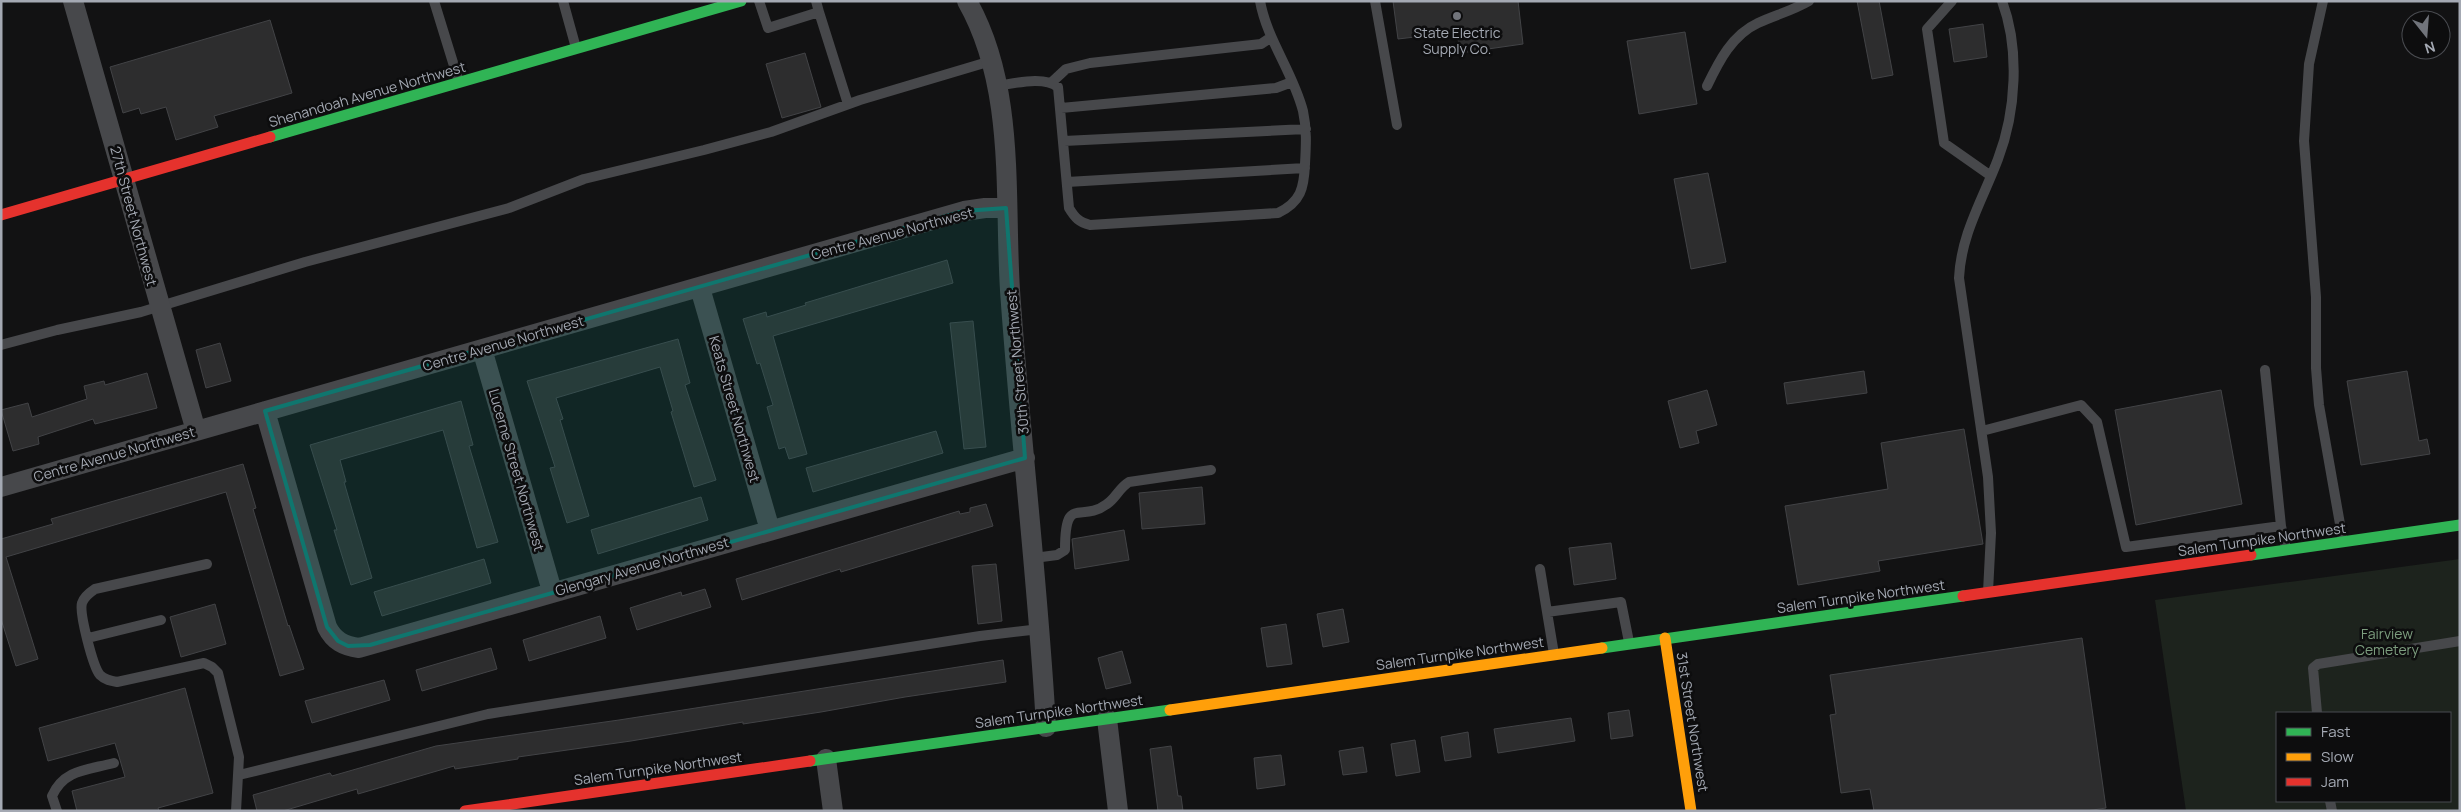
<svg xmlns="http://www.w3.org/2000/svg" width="2461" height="812" font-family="Manrope,sans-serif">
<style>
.green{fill:#1d231d;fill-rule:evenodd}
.building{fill:#2d2d2e;stroke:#424346}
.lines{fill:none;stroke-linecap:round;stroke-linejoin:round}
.lane{stroke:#47484b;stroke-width:10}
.street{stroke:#47484b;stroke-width:20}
.fast{stroke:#30b455;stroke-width:11}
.slow{stroke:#ff9f0a;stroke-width:11}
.jam{stroke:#e5322d;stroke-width:11}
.marked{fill:#0f766e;fill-opacity:0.2;stroke:#0f766e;stroke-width:4;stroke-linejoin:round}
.poi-dot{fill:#71747b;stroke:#0d0d0e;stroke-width:2}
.labels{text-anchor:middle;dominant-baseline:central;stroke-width:5;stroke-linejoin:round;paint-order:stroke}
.poi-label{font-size:14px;fill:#a4a9b3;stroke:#0d0d0e}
.street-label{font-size:14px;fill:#a4a9b3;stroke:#0d0d0e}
.park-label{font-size:14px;fill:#7c9d7e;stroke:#0d0d0e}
</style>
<rect width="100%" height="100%" fill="#121213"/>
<!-- green -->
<path class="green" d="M2460,559v252h-274l-31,-211zM2277,713h173v88h-173z"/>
<!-- building -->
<path class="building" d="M1393,1h125l5,43 -63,9 -3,-21 -59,7z
M1857,1h22l14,74 -21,4z
M270,20l22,73 -78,23 4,11 -42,13 -10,-33 -25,7 -2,-6 -16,5 -13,-46z
M1983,24l4,33 -33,5 -5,-33z
M1685,32l12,72 -58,10 -12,-73z
M805,53l16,54 -39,11 -16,-54z
M1708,173l18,89 -35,7 -17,-90z
M947,260l6,23 -180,53 34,118 -18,5 -4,-12 -6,2 -12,-42 6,-2 -13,-42 -3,1 -14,-45 23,-7 1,5 39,-12 -1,-2z
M973,321l13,126 -22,2 -14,-126z
M678,339l12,44 -5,2 31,95 -22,7 -23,-75 2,-1 -13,-44 -104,31 7,21 -3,1 29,96 -22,7 -17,-55 5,-1 -28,-86z
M220,343l11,38 -25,7 -10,-38z
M1864,371l3,22 -80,11 -3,-21z
M2407,371l12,70 8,-2 3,15 -69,11 -14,-84z
M147,373l10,35 -62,16 -2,-5 -55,18 1,7 -26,7 -12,-41 27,-7 4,14 55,-18 -3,-13 20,-5 1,4z
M1707,390l10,35 -21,6 3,12 -19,5 -12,-47z
M2221,390l21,114 -106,21 -21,-115z
M461,401l12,44 -4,1 29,96 -21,6 -34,-118 -103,30 6,22h-2l28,96 -21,7 -17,-55h3l-27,-85z
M1964,429l19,115 -105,17 2,10 -82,14 -13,-79 103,-17 -7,-46z
M936,431l7,22 -130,39 -7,-24z
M243,464l13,44 -3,1 35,117 1,-1 15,44 -24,7 -54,-184 -220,65 32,102 -22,7 -15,-47v-80l52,-15 -2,-5z
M1202,487l3,37 -63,5 -3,-36z
M701,497l7,23 -110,34 -7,-24z
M986,504l7,22 -152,46 -1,-3 -98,31 -6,-21 223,-68 1,3 10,-2v-4z
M1124,530l5,30 -54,9 -3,-30z
M1611,543l5,36 -42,6 -5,-37z
M484,559l7,24 -109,33 -8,-24z
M996,564l6,57 -24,3 -6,-58z
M705,589l6,18 -74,23 -7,-22 51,-16 1,4z
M215,604l11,40 -45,13 -11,-40z
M1343,609l6,33 -26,5 -6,-33z
M600,616l6,22 -77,23 -6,-21z
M1286,624l6,40 -25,3 -6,-39z
M2082,638l24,170 -20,3h-212l-4,-22 -29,4 -11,-78 6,-1 -6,-39z
M491,648l6,21 -75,22 -6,-21z
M1122,651l9,32 -25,6 -8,-31z
M1003,660l3,22 -101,15 -84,15 -78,12v-2l-112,19 -113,16v2l-63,10 -1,-3 -96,28 -1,-5 -74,22h-26l-4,-16 77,-22 2,3 104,-30 183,-26z
M384,680l6,20 -78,23 -7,-22z
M185,688l28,105 -55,15 1,3h-82l-5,-20 53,-14 -10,-34 -67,18 -9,-33z
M1629,710l4,26 -22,3 -3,-26z
M1571,718l4,23 -77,12 -4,-24z
M1468,732l3,25 -26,4 -4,-24z
M1415,740l5,32 -24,4 -5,-32z
M1171,746l7,50h3l2,15h-25l-8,-62z
M1363,747l4,25 -24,3 -4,-24z
M1281,755l4,30 -28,4 -3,-31z"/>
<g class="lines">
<!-- lane -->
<path class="lane" d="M434,1l25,81
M563,1l13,47
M759,1l9,27 51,-16 29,92
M816,1l3,11
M1375,1l22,124
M1952,1l-25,28 17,114 47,33
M2323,1l-14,63 -5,77 12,156v71l3,37 24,136
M1052,82l14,-13 24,-6 171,-19 9,-6
M996,86c17,-2 47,-11 62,1l11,121c6,10 10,14 21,17l188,-12c23,-11 26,-25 27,-49 1,-18 2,-35 -2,-53 -10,-39 -36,-71 -43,-110
M1707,86c12,-25 25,-51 51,-63 17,-8 34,-12 51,-22
M1061,108l215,-20 16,-6
M1064,141l242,-12
M1067,182l238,-14
M1,345l56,-15 84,-18 164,-50 204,-54 75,-29 120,-29 67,-18 89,-32 131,-39
M2265,370l16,156
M1982,431l99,-26 16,17 29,125 155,-21 5,22
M1034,558l23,-3 8,-5c0,-57 15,-26 42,-46 9,-6 12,-16 22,-22l82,-12
M207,564l-112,25c-6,4 -11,8 -13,14 -3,10 11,64 18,72 5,5 11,6 17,7l87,-19 8,4 6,6 21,84 -3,54
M1540,569l7,43
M1988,592l3,-59 -3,-56 -29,-199c2,-44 24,-79 39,-119 18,-47 22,-110 4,-158
M88,638l73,-18
M1554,654l-7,-42 74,-10 8,40
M2317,713l-4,-45 5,-4 142,-23
M239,775l249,-61 492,-78 60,-7
M2330,801l2,10
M57,811l-5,-15c12,-27 36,-26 62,-33"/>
<!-- street -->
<path class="street" d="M73,1l123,430
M967,1c49,86 37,194 43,289 10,146 28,291 36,437
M700,288l70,242
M482,349l70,242
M265,411l62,216c7,14 17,19 32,21l666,-190
M1,487l963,-276 21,-3h21
M1107,719l11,92
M826,759l7,52"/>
<!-- fast -->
<path class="fast" d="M270,137l471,-136
M2251,555l209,-30
M1602,648l361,-52
M810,761l360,-51"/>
<!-- slow -->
<path class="slow" d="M1665,638l26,173
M1170,710l432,-62"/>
<!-- jam -->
<path class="jam" d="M1,215l269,-78
M1963,596l288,-41
M465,811l345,-50"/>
</g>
<!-- marked area -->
<path class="marked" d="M1006,208l19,250 -655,187 -22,1 -10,-5 -11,-14 -62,-216 699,-200z"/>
<!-- markers -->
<circle class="poi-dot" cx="1457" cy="16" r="5"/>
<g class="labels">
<!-- poi labels -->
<g class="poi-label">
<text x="1457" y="32">State Electric<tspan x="1457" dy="16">Supply Co.</tspan></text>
</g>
<!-- street labels -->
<g class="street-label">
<text transform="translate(367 94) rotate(-16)">Shenandoah Avenue Northwest</text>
<text transform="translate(134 216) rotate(75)">27th Street Northwest</text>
<text transform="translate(892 233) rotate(-15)">Centre Avenue Northwest</text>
<text transform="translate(503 343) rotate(-16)">Centre Avenue Northwest</text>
<text transform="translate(1017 362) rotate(-95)">30th Street Northwest</text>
<text transform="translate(735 409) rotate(74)">Keats Street Northwest</text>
<text transform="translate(114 454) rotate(-16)">Centre Avenue Northwest</text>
<text transform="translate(517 470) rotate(74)">Lucerne Street Northwest</text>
<text transform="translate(2262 539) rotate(-8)">Salem Turnpike Northwest</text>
<text transform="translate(642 566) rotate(-16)">Glengary Avenue Northwest</text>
<text transform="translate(1861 596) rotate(-8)">Salem Turnpike Northwest</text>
<text transform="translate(1460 653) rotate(-8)">Salem Turnpike Northwest</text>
<text transform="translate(1059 711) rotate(-8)">Salem Turnpike Northwest</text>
<text transform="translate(1693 722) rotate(81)">31st Street Northwest</text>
<text transform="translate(658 768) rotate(-8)">Salem Turnpike Northwest</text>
</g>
<!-- park labels -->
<g class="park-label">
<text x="2387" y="633">Fairview<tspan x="2387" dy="16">Cemetery</tspan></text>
</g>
</g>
<!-- border -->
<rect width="2461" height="812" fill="none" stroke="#a4a9b3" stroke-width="5"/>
<!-- legend -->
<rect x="2276" y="712" width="175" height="90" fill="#0d0d0e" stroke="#494b50"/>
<rect x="2286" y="728" width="25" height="8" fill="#30b455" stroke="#494b50"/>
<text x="2321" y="737" font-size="15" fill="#a4a9b3">Fast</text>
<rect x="2286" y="753" width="25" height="8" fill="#ff9f0a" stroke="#494b50"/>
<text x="2321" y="762" font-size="15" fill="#a4a9b3">Slow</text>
<rect x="2286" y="778" width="25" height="8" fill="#e5322d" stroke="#494b50"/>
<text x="2321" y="787" font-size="15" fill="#a4a9b3">Jam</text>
<!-- north arrow -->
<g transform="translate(2426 35) rotate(163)"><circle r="24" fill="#0d0d0e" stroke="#494b50"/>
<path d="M0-4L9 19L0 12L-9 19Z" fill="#71747b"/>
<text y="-8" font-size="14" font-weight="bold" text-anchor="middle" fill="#a4a9b3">N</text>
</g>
</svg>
